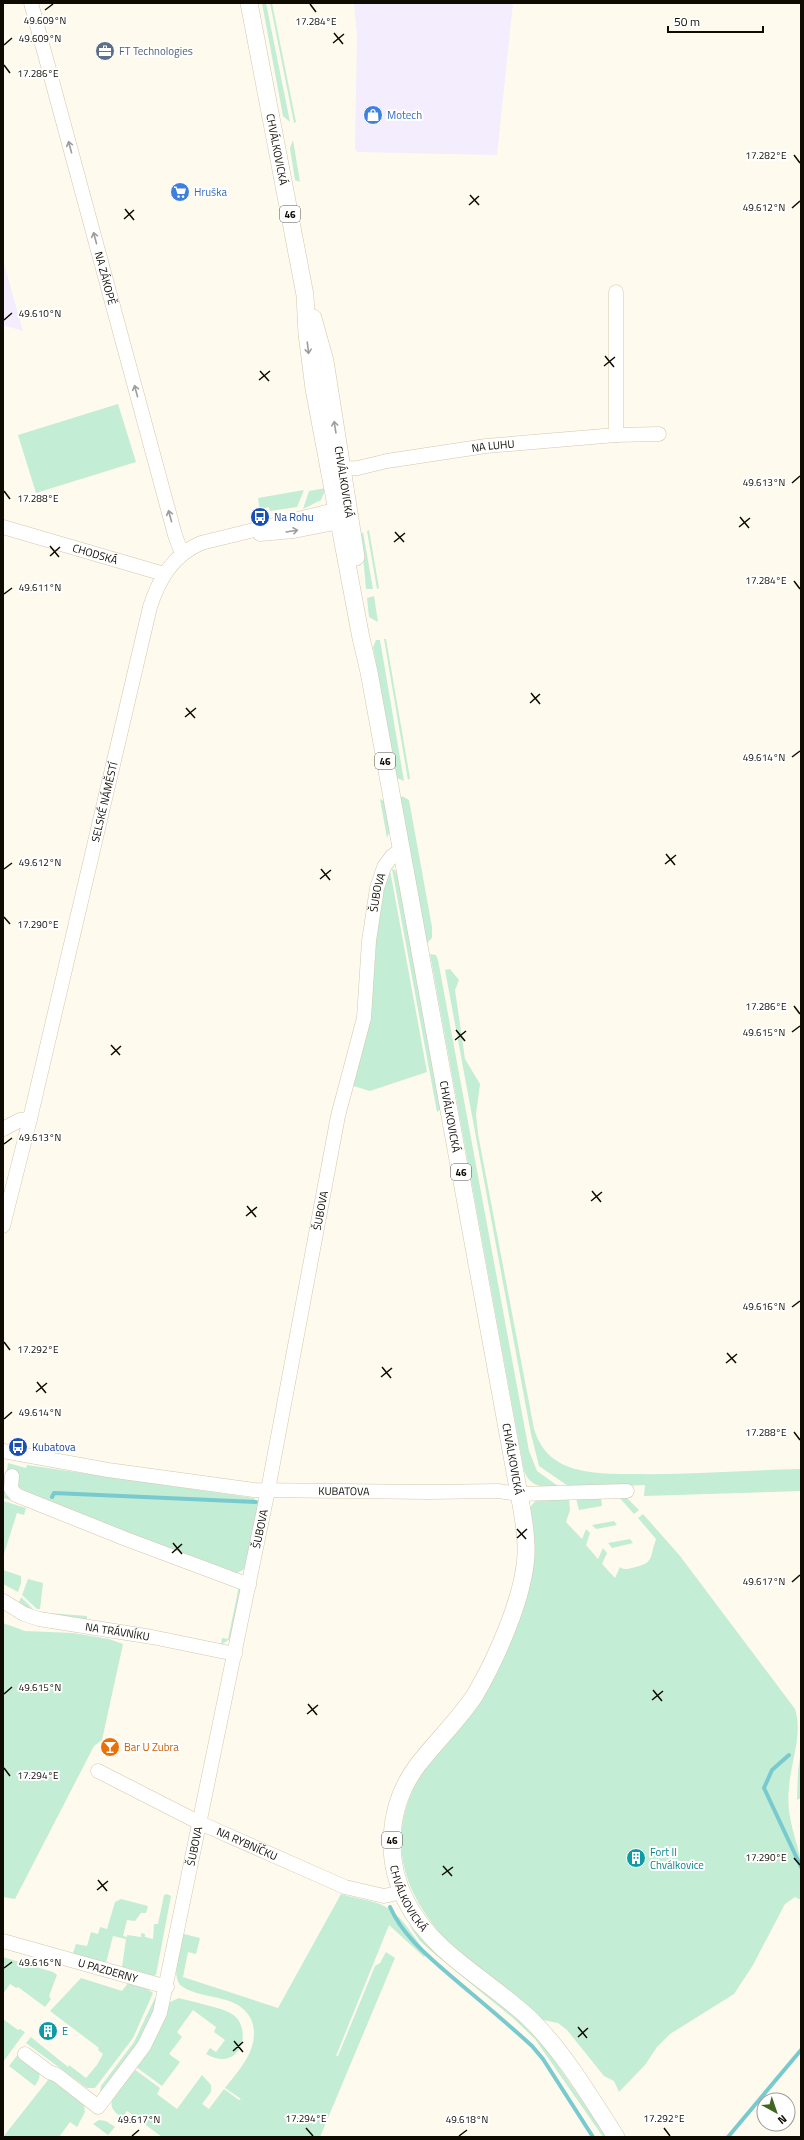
<svg xmlns="http://www.w3.org/2000/svg" width="804" height="2140" font-family="'Titillium Web',sans-serif">
<style>
.industrial{fill:#f3edfe}
.green{fill:#c3edd5}
.lines{fill:none;stroke-linecap:round;stroke-linejoin:round}
.stream{stroke:#79cacf;stroke-width:4}
.minor-casing{stroke:#d4c7ac;stroke-width:15}
.major-casing{stroke:#d4c7ac;stroke-width:18}
.minor{stroke:#fff;stroke-width:14}
.major{stroke:#fff;stroke-width:17}
.oneway{stroke:#9f9d9a}
.ticks{fill:none;stroke:#0f0b03;stroke-width:1.5}
.labels{text-anchor:middle;dominant-baseline:central;stroke-width:4;stroke-linejoin:round;paint-order:stroke}
.shield{fill:#fff;stroke:#57544f;stroke-width:1}
.shield-label{font-size:10px;font-weight:bold;fill:#0f0b03}
.service-label{font-size:11px;fill:#4e5e75;stroke:#fff;text-anchor:start}
.shop-label{font-size:11px;fill:#366cbe;stroke:#fff;text-anchor:start}
.street-label{font-size:11px;fill:#0f0b03;stroke:#fff}
.transit-label{font-size:11px;fill:#164399;stroke:#fff;text-anchor:start}
.food-label{font-size:11px;fill:#c56008;stroke:#fff;text-anchor:start}
.culture-label{font-size:11px;fill:#0d838f;stroke:#fff;text-anchor:start}
.ticks-label{font-size:10px;text-anchor:middle;fill:#0f0b03;stroke:#fff;stroke-width:4;stroke-linejoin:round;paint-order:stroke}
</style>
<rect width="100%" height="100%" fill="#fffaee"/>
<!-- industrial -->
<path class="industrial" d="M354,3h159l-16,152 -140,-3 -2,-4 2,-113z
M3,260l20,71 -20,-6z"/>
<!-- green -->
<path class="green" d="M262,3h4l24,119 -7,-6z
M270,3h2l24,119 -2,1z
M293,140l7,42 -5,-2 -5,-32z
M118,404l18,58 -100,31 -18,-58z
M326,488l-5,12 -18,9 6,-18z
M304,490l-7,17 -27,4 -1,-4 -8,2 1,3h-2l-2,-14z
M369,530l10,58 -2,1 -10,-58z
M363,532l10,57h-7l-5,-55z
M374,596l4,26 -9,-5 -2,-19z
M384,639h2l24,139 -2,2z
M376,640h4l24,141 -7,-3 -24,-131z
M402,796l7,4 23,127v11l-5,5h-2l-25,-143z
M380,799l4,2 6,29 -3,8z
M392,869l3,1 3,7 43,232 -4,3z
M390,870l37,202 -57,19 -20,-6c8,-38 18,-76 24,-114 4,-28 -1,-79 16,-101z
M430,954l6,1 2,5 91,491 8,20 21,15c-16,1 -27,2 -34,-15z
M450,969l9,11 -4,10 10,69 15,25 -4,30 2,20 56,295c5,16 13,27 28,35 20,10 49,10 71,10 56,1 112,-4 168,-5v22l-157,5 1,-11 -74,3 -32,-22 -8,-32 -86,-464z
M8,1463l18,5 1,-3 227,33 6,9 -13,57 -4,6 -10,5 -200,-80 -15,-8 -8,-13 -5,21 26,9v2l-28,-8z
M617,1495l10,3 12,12 -5,4z
M538,1498l31,1 1,11 -4,12 16,17 4,-10 4,4 -4,12 12,14 5,-11 4,5 -5,11 13,14 5,-11c4,3 7,2 12,1 23,-5 17,-10 24,-29l-18,-21 5,-4 37,42 115,153c8,25 -4,52 -6,78 -3,28 5,44 11,70 4,12 1,30 1,43l-6,-3 -10,7 -32,61 -19,29 -64,40 -13,13 -12,18 -26,27 -5,-11 -10,-5 -37,-46 -9,-7 -15,-3 -96,-79c-43,-47 -61,-98 -31,-158l95,-141 20,-136z
M576,1498h25l1,8 -23,4z
M3,1501l23,7 -2,7 -7,-2 -14,44z
M614,1521l3,4 -21,4 -4,-4z
M630,1539l3,4 -21,5 -4,-5z
M3,1570l18,6v7l-3,9 -15,-8z
M28,1579l15,4 -3,26h-3l-15,-14z
M239,1586l2,3 -11,50 -9,6 1,-7 6,1z
M21,1597l15,15 51,4v7l-53,-9 -15,-6 -1,-3z
M3,1623l22,8 48,2 36,6 14,5 -21,96 -8,6 -79,153 -12,-2z
M801,1750v48l-4,2 1,-29z
M167,1894l4,2 -15,79 -4,1 -30,-9 4,-28 -13,-3 -7,27 -31,-8 -2,-2 3,-9 11,2 4,-14 7,2 2,-7 7,2 8,-27 6,-3 27,7 -2,7h-5l-6,8 -8,-1 -4,16 4,1v-2l14,2v-4l4,1v3l8,2 1,-15h4l6,-29z
M341,1894c12,4 24,5 36,9 24,8 34,32 50,50l-3,4 -35,-32 -53,131h2l37,-90 5,-3 6,-11 9,6 -75,179h-158l-35,-26 -5,7c-7,-6 -12,-9 -10,-18l22,-31 26,19 -3,6 20,15 25,-34 9,10v7l-9,12 7,5 15,-20 15,11 2,-1 -16,-11c15,-19 37,-42 26,-69 -3,-6 -9,-12 -15,-15 -17,-9 -40,-7 -56,-19 -9,-13 0,-36 4,-51l16,4 -4,16 -8,-2 -5,25 95,31z
M408,1924l17,18 105,88 19,23 58,84h-4l-68,-98 -21,-20 -83,-68 -11,-10z
M3,1957l50,15 4,3 -8,21 2,3 -6,8 -27,-20 -2,1 -6,-4 -7,10z
M81,1978l41,13 6,-8 19,6 6,4 -20,45 -38,50h-8l-61,-45 5,-6 37,30 1,-2 17,13 11,-13 6,-11 -5,-4 1,-2 -49,-37z
M155,1998c6,13 -42,87 -55,94l1,-6 33,-44z
M179,1998c13,4 42,9 53,16 22,14 9,60 -26,40l4,-6 6,4 9,-12 -11,-8 2,-5 -23,-17 -16,22 5,5 -13,17 11,8 -18,24 -26,-19 34,-65z
M3,2019l15,11 2,-1 5,3 -22,30z
M19,2053l21,19 -1,7 -4,7 -26,-20z
M48,2080h6l30,25 1,7 -8,15 -7,-5 -11,15h-56z
M99,2120l7,1 9,6 -7,8 -15,-11z"/>
<g class="lines">
<!-- stream -->
<path class="stream" d="M52,1497l2,-4 202,9
M789,1755l-17,15 -8,18 37,79
M390,1907c13,29 38,49 62,70 27,23 54,45 80,69l11,13 50,78
M728,2137l73,-87"/>
<!-- minor casing -->
<g class="minor-casing">
<g id="minor">
<path id="s1" d="M31,3l144,532 7,19"/>
<path d="M616,292v143"/>
<path id="s2" d="M332,469l26,-1 29,-7 99,-15 130,-11 43,-1"/>
<path id="s3" d="M3,527l161,47"/>
<path d="M260,534l34,-3 56,-11"/>
<path d="M3,1129l17,-9 10,-1"/>
<path id="s4" d="M3,1226l27,-107 120,-512c9,-28 23,-52 51,-64l146,-36"/>
<path id="s5" d="M3,1451l105,19 146,20 175,2 69,-1 21,3 108,-3"/>
<path d="M12,1476l-1,13 5,6 110,44 123,46"/>
<path id="s6" d="M3,1601l21,13 15,5 113,18 83,17"/>
<path id="s7" d="M98,1771l102,52 145,64 39,9 18,-4"/>
<path id="s8" d="M3,1941l164,46"/>
<path id="s9" d="M25,2054l24,18 8,3 41,32 46,-61 16,-33 108,-523 70,-374 26,-98 5,-77 8,-53 7,-21 8,-11 9,-6"/>
</g>
</g>
<!-- major casing -->
<g class="major-casing">
<g id="major">
<path id="s10" d="M249,3l56,292 2,39 7,55 47,249 8,34 150,822c4,20 8,41 7,61 -2,42 -30,104 -51,140 -17,26 -40,47 -58,71 -29,39 -33,92 -11,135 26,52 83,79 124,118 33,32 61,79 86,118"/>
<path id="s11" d="M313,318l12,43 31,196"/>
</g>
</g>
<!-- minor -->
<use href="#minor" class="minor"/>
<!-- major -->
<use href="#major" class="major"/>
</g>
<!-- one-way arrows -->
<defs><path id="oneway-shaft" d="M-6 0H5M1.5-3L5.5 0L1.5 3" fill="none" stroke-width="1.6" stroke-linecap="round" stroke-linejoin="round"/></defs>
<g class="oneway">
<use href="#oneway-shaft" transform="translate(70 147) rotate(-105)"/>
<use href="#oneway-shaft" transform="translate(95 238) rotate(-105)"/>
<use href="#oneway-shaft" transform="translate(308 348) rotate(83)"/>
<use href="#oneway-shaft" transform="translate(136 391) rotate(-105)"/>
<use href="#oneway-shaft" transform="translate(335 427) rotate(-99)"/>
<use href="#oneway-shaft" transform="translate(170 516) rotate(-105)"/>
<use href="#oneway-shaft" transform="translate(292 531) rotate(-9)"/>
</g>
<!-- ticks -->
<path class="ticks" d="M310,4l6,8M45,10l8,-6M334,33l9,11M333,43l11,-9M4,45l8,-7M4,65l6,8M794,155l6,8M470,195l9,10M469,205l10,-9M792,208l8,-7M125,209l9,11M124,219l10,-9M4,320l8,-7M605,356l9,11M604,366l11,-9M260,371l9,10M259,380l11,-9M792,483l8,-7M4,491l6,8M740,517l9,11M739,527l11,-9M395,532l9,10M394,542l11,-9M50,546l9,11M50,556l10,-9M794,581l6,8M4,594l8,-6M531,693l9,11M530,703l10,-9M186,708l9,10M185,717l11,-9M792,757l8,-6M666,854l9,11M665,864l11,-9M4,869l8,-6M321,869l9,11M320,879l11,-9M4,917l6,7M794,1006l6,8M456,1030l9,11M792,1032l8,-6M455,1040l11,-9M111,1045l9,10M111,1055l10,-9M4,1144l8,-6M592,1191l9,11M591,1201l11,-9M247,1206l9,11M246,1216l11,-9M792,1307l8,-6M4,1342l6,8M727,1353l9,10M726,1363l11,-9M382,1367l9,11M381,1377l11,-9M37,1382l9,11M36,1392l11,-9M4,1419l8,-7M794,1432l6,8M517,1529l9,10M517,1538l10,-9M173,1543l9,11M172,1553l10,-9M792,1582l8,-7M653,1690l9,11M4,1694l8,-7M652,1700l11,-9M308,1704l9,11M307,1714l11,-9M4,1768l6,8M794,1858l6,7M443,1866l9,10M442,1875l11,-8M98,1880l9,11M97,1890l11,-9M4,1968l8,-6M578,2027l9,11M578,2037l10,-9M234,2041l9,11M233,2051l10,-9M306,2128l7,8M664,2128l6,8M132,2136l7,-6M459,2136l8,-6"/>
<!-- icons -->
<defs>
<g id="office-disc" transform="scale(1)"><circle r="9.5" fill="#5c6f8a" stroke="#fff"/><path d="M-6-3h4V-5.5h4V-3h4V5H-6ZM-1-4.5V-3h2v-1.5ZM-6 0V1H6V0Z" fill="#fff"/></g>
<g id="shop-disc" transform="scale(1)"><circle r="9.5" fill="#3f7fe0" stroke="#fff"/><path d="M-5-2.5h2.3a2.7 3.5 0 0 1 5.4 0H5L5.5 6h-11ZM-1.5-2.5h3a1.5 2.3 0 0 0-3 0Z" fill="#fff"/></g>
<g id="supermarket-disc" transform="scale(1)"><circle r="9.5" fill="#3f7fe0" stroke="#fff"/><path d="M-6-5.5h2.5l.6 2H6L4.5 2H-2.5L-4.4-4H-6ZM-1.5 3.2a1.3 1.3 0 1 0 .1 0ZM3 3.2a1.3 1.3 0 1 0 .1 0Z" fill="#fff"/></g>
<g id="bus-disc" transform="scale(1)"><circle r="9.5" fill="#1a4fb4" stroke="#fff"/><path d="M-5-6H5V4H4V6H2V4H-2V6H-4V4H-5ZM-3.5-4V0h7V-4ZM-3.5 1.2v1.5H-2V1.2ZM2 1.2v1.5H3.5V1.2Z" fill="#fff"/></g>
<g id="bar-disc" transform="scale(1)"><circle r="9.5" fill="#e8710a" stroke="#fff"/><path d="M-6-5H6L.8 .8V4.5H3.5V6h-7V4.5H-.8V.8Z" fill="#fff"/></g>
<g id="building-disc" transform="scale(1)"><circle r="9.5" fill="#0f9aa8" stroke="#fff"/><path d="M-4-6H4V6H1V3H-1V6H-4ZM-2.5-4.3h1.7v1.8h-1.7ZM.8-4.3h1.7v1.8H.8ZM-2.5-1h1.7V.8h-1.7ZM.8-1h1.7V.8H.8Z" fill="#fff"/></g>
</defs>
<g fill-rule="evenodd">
<use href="#office-disc" x="105" y="51"/>
<use href="#shop-disc" x="373" y="115"/>
<use href="#supermarket-disc" x="180" y="192"/>
<use href="#bus-disc" x="260" y="517"/>
<use href="#bus-disc" x="18" y="1447"/>
<use href="#bar-disc" x="110" y="1747"/>
<use href="#building-disc" x="636" y="1858"/>
<use href="#building-disc" x="48" y="2031"/>
</g>
<g class="labels">
<!-- shield labels -->
<g class="shield">
<rect x="280" y="206" width="20" height="16" rx="3"/>
<rect x="375" y="753" width="20" height="16" rx="3"/>
<rect x="451" y="1164" width="20" height="16" rx="3"/>
<rect x="382" y="1832" width="20" height="16" rx="3"/>
</g>
<g class="shield-label">
<text x="290" y="214">46</text>
<text x="385" y="761">46</text>
<text x="461" y="1172">46</text>
<text x="392" y="1840">46</text>
</g>
<!-- service labels -->
<g class="service-label">
<text x="119" y="51">FT Technologies</text>
</g>
<!-- shop labels -->
<g class="shop-label">
<text x="387" y="115">Motech</text>
<text x="194" y="192">Hruška</text>
</g>
<!-- street labels -->
<g class="street-label">
<text stroke="none"><textPath href="#s10" startOffset="149">CHVÁLKOVICKÁ</textPath></text>
<text stroke="none"><textPath href="#s1" startOffset="285">NA ZÁKOPĚ</textPath></text>
<text stroke="none"><textPath href="#s2" startOffset="163">NA LUHU</textPath></text>
<text stroke="none"><textPath href="#s11" startOffset="167">CHVÁLKOVICKÁ</textPath></text>
<text stroke="none"><textPath href="#s3" startOffset="96">CHODSKÁ</textPath></text>
<text stroke="none"><textPath href="#s4" startOffset="436">SELSKÉ NÁMĚSTÍ</textPath></text>
<text stroke="none"><textPath href="#s9" startOffset="1346">ŠUBOVA</textPath></text>
<text stroke="none"><textPath href="#s10" startOffset="1132">CHVÁLKOVICKÁ</textPath></text>
<text stroke="none"><textPath href="#s9" startOffset="1022">ŠUBOVA</textPath></text>
<text stroke="none"><textPath href="#s10" startOffset="1480">CHVÁLKOVICKÁ</textPath></text>
<text stroke="none"><textPath href="#s5" startOffset="344">KUBATOVA</textPath></text>
<text stroke="none"><textPath href="#s9" startOffset="698">ŠUBOVA</textPath></text>
<text stroke="none"><textPath href="#s6" startOffset="120">NA TRÁVNÍKU</textPath></text>
<text stroke="none"><textPath href="#s7" startOffset="166">NA RYBNÍČKU</textPath></text>
<text stroke="none"><textPath href="#s9" startOffset="374">ŠUBOVA</textPath></text>
<text stroke="none"><textPath href="#s10" startOffset="1960">CHVÁLKOVICKÁ</textPath></text>
<text stroke="none"><textPath href="#s8" startOffset="109">U PAZDERNY</textPath></text>
</g>
<!-- transit labels -->
<g class="transit-label">
<text x="274" y="517">Na Rohu</text>
<text x="32" y="1447">Kubatova</text>
</g>
<!-- food labels -->
<g class="food-label">
<text x="124" y="1747">Bar U Zubra</text>
</g>
<!-- culture labels -->
<g class="culture-label">
<text x="650" y="1852">Fort II<tspan x="650" dy="13">Chválkovice</tspan></text>
<text x="62" y="2031">E</text>
</g>
</g>
<g class="ticks-label">
<text x="45" y="24">49.609°N</text>
<text x="316" y="25">17.284°E</text>
<text x="40" y="42">49.609°N</text>
<text x="38" y="77">17.286°E</text>
<text x="766" y="159">17.282°E</text>
<text x="764" y="211">49.612°N</text>
<text x="40" y="317">49.610°N</text>
<text x="764" y="486">49.613°N</text>
<text x="38" y="502">17.288°E</text>
<text x="766" y="584">17.284°E</text>
<text x="40" y="591">49.611°N</text>
<text x="764" y="761">49.614°N</text>
<text x="40" y="866">49.612°N</text>
<text x="38" y="928">17.290°E</text>
<text x="766" y="1010">17.286°E</text>
<text x="764" y="1036">49.615°N</text>
<text x="40" y="1141">49.613°N</text>
<text x="764" y="1310">49.616°N</text>
<text x="38" y="1353">17.292°E</text>
<text x="40" y="1416">49.614°N</text>
<text x="766" y="1436">17.288°E</text>
<text x="764" y="1585">49.617°N</text>
<text x="40" y="1691">49.615°N</text>
<text x="38" y="1779">17.294°E</text>
<text x="766" y="1861">17.290°E</text>
<text x="40" y="1966">49.616°N</text>
<text x="306" y="2122">17.294°E</text>
<text x="664" y="2122">17.292°E</text>
<text x="139" y="2123">49.617°N</text>
<text x="467" y="2123">49.618°N</text>
</g>
<!-- border -->
<rect width="804" height="2140" fill="none" stroke="#0f0b03" stroke-width="8"/>
<!-- north arrow -->
<g transform="translate(776 2112) rotate(140)"><circle r="19" fill="#ffffff" stroke="#9f9d9a"/>
<path d="M0-3L7 15L0 10L-7 15Z" fill="#406721"/>
<text y="-6" font-size="11" font-weight="bold" text-anchor="middle" fill="#0f0b03">N</text>
</g>
<!-- scale -->
<path d="M668 26v6h95v-6" fill="none" stroke="#0f0b03" stroke-width="2"/>
<text x="674" y="26" font-size="12" fill="#0f0b03" stroke="#ffffff" stroke-width="3" paint-order="stroke">50 m</text>
</svg>
